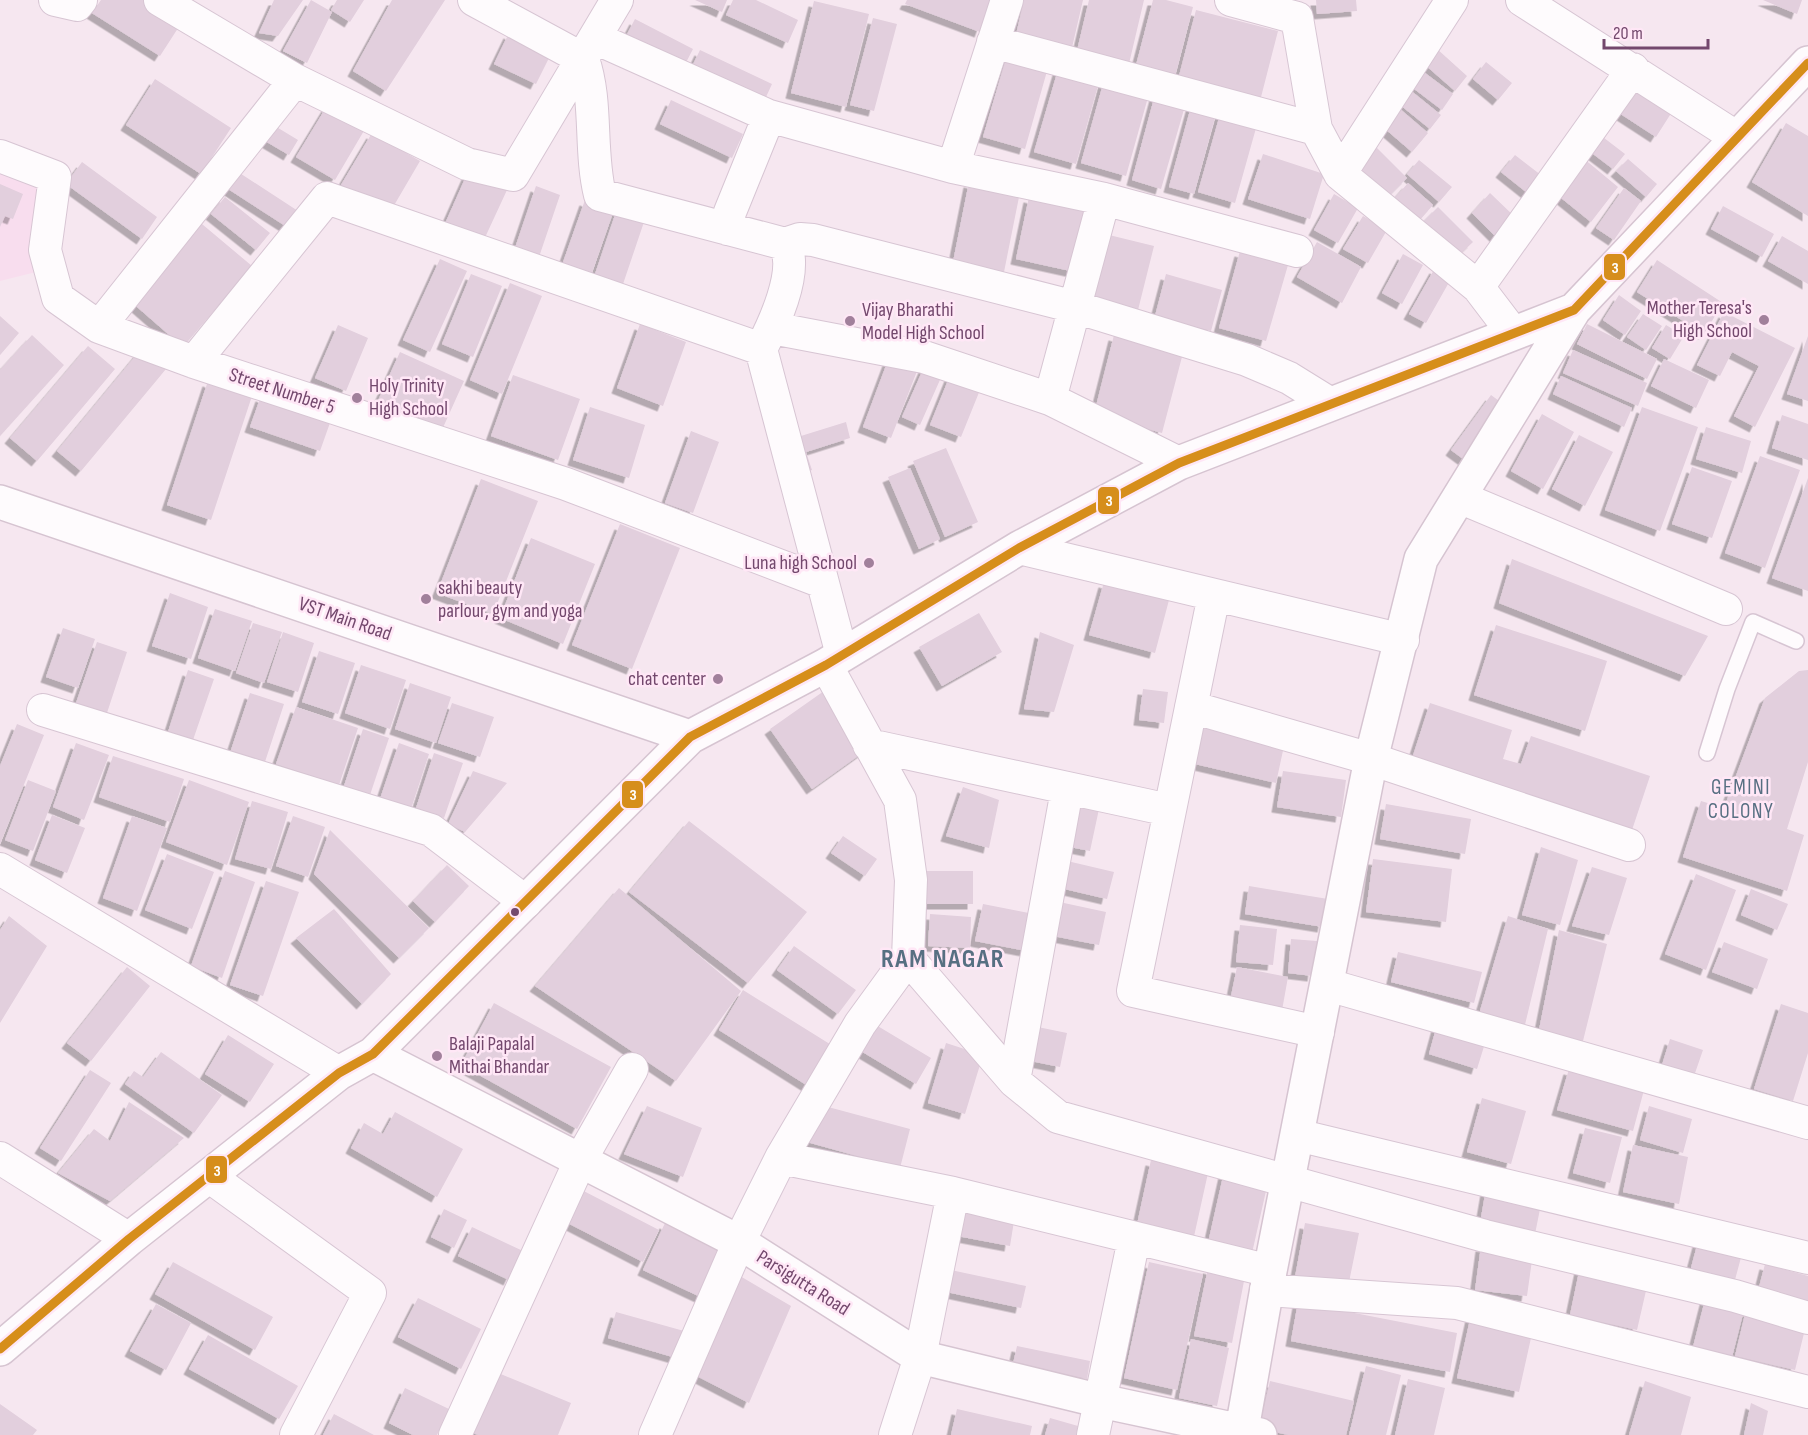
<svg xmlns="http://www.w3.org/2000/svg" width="1808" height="1435" font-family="'Sofia Sans Condensed',sans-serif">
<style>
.residential{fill:#f8ddee}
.building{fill:#e2cfdd;filter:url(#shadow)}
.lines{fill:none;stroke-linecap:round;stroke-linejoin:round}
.lane-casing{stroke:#d7c5d3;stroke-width:18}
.street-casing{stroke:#d7c5d3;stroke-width:34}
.secondary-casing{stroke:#d6c4d1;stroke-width:36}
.lane{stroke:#fefbfd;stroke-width:15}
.street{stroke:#fefbfd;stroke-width:32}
.secondary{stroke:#fefbfd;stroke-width:33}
.bus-1-casing{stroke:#ffe7f6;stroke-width:14}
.bus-1{stroke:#d68e1b;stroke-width:9}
.poi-dot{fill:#a1809b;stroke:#ffe7f6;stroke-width:2}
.bus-dot{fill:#73486d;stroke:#ffe7f6;stroke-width:2}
.labels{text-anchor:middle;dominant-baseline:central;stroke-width:5;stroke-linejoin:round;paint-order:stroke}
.poi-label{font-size:20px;fill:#73486d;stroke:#ffe7f6;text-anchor:start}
.street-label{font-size:20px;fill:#73486d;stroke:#ffe7f6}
.neighbourhood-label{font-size:21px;letter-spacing:1.5px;fill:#576f82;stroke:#ffe7f6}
.district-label{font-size:26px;font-weight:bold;letter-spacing:1.5px;fill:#576f82;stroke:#ffe7f6}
.line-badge{stroke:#ffe7f6;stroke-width:2}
.badge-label{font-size:16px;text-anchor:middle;font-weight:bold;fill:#fff}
</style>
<defs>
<filter id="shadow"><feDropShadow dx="-5.5" dy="5.5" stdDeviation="0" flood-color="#0004"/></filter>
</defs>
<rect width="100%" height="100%" fill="#f6e7f0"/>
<!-- residential -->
<path class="residential" d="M0,166l43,18 -7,88 -36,9z"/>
<!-- building -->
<path class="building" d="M101,0h47l34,22 -22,34 -68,-43z
M274,0h29l-25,36 -19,-3z
M311,0l21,12 -25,51 -24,-12z
M337,0h27l-14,22 -19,-12z
M392,0h53l-59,91 -33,-20z
M695,0h32l-5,12z
M733,0h23l42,20 -10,23 -62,-28z
M907,0h85l-12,32 -75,-28z
M1024,0h59l-12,52 -56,-13z
M1089,0h55l-16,68 -52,-13z
M1153,0h13l27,7 -19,73 -39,-11z
M1316,0h40l1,11 -40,3z
M1763,0h39l-5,14z
M814,1l55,13 -23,93 -55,-14z
M1196,10l82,21 -18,70 -82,-21z
M873,18l24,6 -23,87 -24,-6z
M635,19l58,30 -13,25 -58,-30z
M509,33l42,21 -15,30 -42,-20z
M1436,48l31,28 -12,15 -32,-28z
M700,50l72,34 -12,26 -72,-35z
M1008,52l41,12 -24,85 -42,-12z
M1486,62l26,21 -14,17 -25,-21z
M1060,63l41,12 -25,89 -42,-12z
M1425,73l28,21 -11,16 -29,-22z
M1634,76l43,28 -21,33 -43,-28z
M1105,77l45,13 -24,86 -45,-13z
M155,79l76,49 -30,46 -75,-49z
M1410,90l31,25 -11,14 -31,-25z
M1156,91l31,8 -26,90 -29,-9z
M671,100l72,34 -11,24 -72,-34z
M1192,103l25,7 -23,84 -25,-7z
M327,106l38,23 -30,51 -39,-23z
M1400,109l28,24 -16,19 -29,-25z
M1221,111l37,10 -23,82 -37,-11z
M265,120l33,20 -9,15 -34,-20z
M1786,123l22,13v80l-56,-34z
M1595,131l30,23 -12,15 -29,-22z
M372,133l48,28 -31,53 -48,-29z
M1373,144l34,34 -19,19 -34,-34z
M1263,154l61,20 -14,45 -62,-20z
M1515,155l35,27 -14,18 -35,-28z
M1583,158l35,29 -27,35 -36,-29z
M1628,159l29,25 -11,13 -30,-26z
M1419,160l33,27 -13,15 -32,-28z
M82,162l75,55 -15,22 -76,-55z
M232,168l66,43 -11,16 -65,-42z
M468,172l39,18 -25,54 -38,-18z
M969,182l51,10 -17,85 -51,-10z
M1408,183l25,22 -15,17 -25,-22z
M0,184l23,10 -10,25 -8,-3 -5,11z
M536,186l24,9 -21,62 -24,-9z
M1624,188l17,13 -27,39 -18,-12z
M1490,193l25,24 -19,20 -24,-24z
M1334,194l24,14 -20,35 -24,-13z
M225,197l45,36 -14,17 -45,-36z
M1029,197l59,13 -13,62 -59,-13z
M585,200l29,10 -24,68 -29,-10z
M618,206l28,10 -25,74 -28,-10z
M1723,206l51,28 -12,23 -51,-28z
M1438,207l35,35 -17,16 -35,-34z
M1363,216l24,14 -19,33 -25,-14z
M196,219l56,47 -69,81 -55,-48z
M1105,234l49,12 -16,64 -48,-12z
M1782,236l26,15v33l-40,-23z
M1317,242l44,25 -19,36 -45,-26z
M1240,251l48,14 -22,76 -47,-13z
M1403,254l20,11 -21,39 -20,-11z
M440,259l27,12 -37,81 -27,-12z
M1657,260l66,43 -19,31 -67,-42z
M1435,268l17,9 -26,46 -17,-9z
M471,274l31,12 -29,71 -31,-13z
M1166,274l56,16 -11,41 -56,-15z
M510,283l32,13 -40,98 -32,-14z
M1619,295l22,16 -16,24 -22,-15z
M1724,312l71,36 -40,79 -21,-11 25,-50 -27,-14 -12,24 -23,-11z
M1643,314l19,12 -16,24 -19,-13z
M0,316l19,17 -19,22z
M640,324l46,18 -23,64 -46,-18z
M1587,324l70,35 -10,20 -70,-35z
M338,325l30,13 -22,53 -31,-13z
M1666,325l18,11 -14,23 -18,-11z
M32,335l32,30 -64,71v-66z
M1114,335l69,18 -21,80 -68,-19z
M1808,336v65l-21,-7z
M88,346l27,23 -78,92 -27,-23z
M142,348l24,21 -85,102 -24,-20z
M1573,350l74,33 -9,23 -75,-33z
M400,352l64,29 -23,51 -64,-29z
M890,355l29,11 -28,72 -28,-11z
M1664,359l45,21 -13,28 -45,-22z
M925,365l18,8 -23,52 -18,-8z
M951,373l31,12 -21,52 -31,-12z
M513,375l67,24 -22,61 -67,-24z
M1561,376l71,32 -8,19 -71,-33z
M208,381l44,15 -41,124 -44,-15z
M1491,395l19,14 -40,55 -19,-14z
M261,396l70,24 -11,31 -70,-24z
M590,407l55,18 -16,53 -56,-18z
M1642,407l56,20 -38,104 -55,-21z
M1542,414l32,18 -31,57 -32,-18z
M1782,415l26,9v36l-36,-12z
M846,422l4,16 -44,14 6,18 -13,4 -11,-34z
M1706,427l45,14 -9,32 -46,-14z
M691,431l28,11 -26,71 -28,-10z
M1579,435l34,17 -28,54 -33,-17z
M946,448l32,74 -33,15 -32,-76z
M1760,456l40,14 -35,98 -40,-15z
M1692,467l40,14 -20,57 -40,-14z
M910,468l30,71 -21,10 -31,-72z
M1808,478v113l-36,-13z
M481,479l57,22 -45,113 -56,-21z
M620,524l60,24 -48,121 -60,-24z
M531,538l64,26 -32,80 -63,-26z
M1512,559l196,77 -23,40 -186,-73z
M1104,582l65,18 -14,53 -66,-18z
M170,593l38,14 -17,52 -39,-13z
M215,609l37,12 -17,50 -37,-13z
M979,613l23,39 -60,34 -23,-39z
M253,623l29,9 -18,51 -28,-10z
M1496,625l111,36 -22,70 -111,-36z
M63,628l32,11 -17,49 -32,-11z
M283,632l31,11 -16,49 -31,-10z
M1040,632l34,13 -20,67 -30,-3z
M97,642l30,10 -22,67 -31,-10z
M319,651l36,12 -17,51 -36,-12z
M361,665l45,15 -16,49 -45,-16z
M188,670l26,9 -21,61 -25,-8z
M1808,670v92l-21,67 17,6 -17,56 -104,-34 18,-56 23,7 41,-110 34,-27z
M410,683l41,14 -15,46 -41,-14z
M1143,689l25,3 -4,31 -25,-3z
M824,691l41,60 -53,38 -42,-60z
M250,693l34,11 -23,70 -34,-12z
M452,703l42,14 -14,40 -42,-14z
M1430,703l82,27 -9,29 18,5 10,-28 119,40 -21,63 -219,-74z
M296,707l62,21 -19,57 -63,-21z
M17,724l27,11 -44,109v-78z
M1203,727l81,19 -8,37 -81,-19z
M363,729l26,9 -20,60 -26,-9z
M76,743l33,12 -25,65 -31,-13z
M399,743l30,11 -18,55 -31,-10z
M434,753l29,10 -19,55 -28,-10z
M113,756l71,23 -14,43 -71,-25z
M473,771l34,12 -42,49 -17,-8z
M1283,771l63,9 -5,37 -64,-10z
M28,780l28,11 -23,60 -28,-11z
M189,780l60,22 -22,63 -61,-23z
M963,787l36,13 -10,48 -43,-12z
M252,801l36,11 -17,57 -36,-10z
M1073,804l26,5 -9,42 -25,-5z
M1386,804l85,15 -6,35 -85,-15z
M52,815l33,13 -18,45 -32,-13z
M132,816l35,12 -30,83 -34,-13z
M293,816l32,11 -17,50 -32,-11z
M689,821l118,91 -59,71 -119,-91z
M330,830l99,98 -30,30 -85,-84z
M843,836l34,23 -12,17 -34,-23z
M1541,847l37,13 -18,65 -38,-10z
M167,854l47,18 -22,57 -47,-19z
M1373,859l79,10 -6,53 -80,-10z
M1063,860l51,12 -7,27 -51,-12z
M447,865l22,21 -34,36 -22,-21z
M1592,867l35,11 -18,57 -37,-9z
M225,871l30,11 -33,96 -31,-12z
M926,871h47v33h-47z
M1696,874l40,16 -30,80 -41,-16z
M266,881l33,11 -36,104 -33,-11z
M1249,886l79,13 -5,28 -78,-13z
M619,888l122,103 -65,90 -141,-95z
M1751,889l37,15 -11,26 -36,-15z
M1050,900l56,12 -7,33 -56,-11z
M983,904l56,11 -7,37 -57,-11z
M334,909l57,65 -29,30 -66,-66z
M930,914l41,3 -1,31 -42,-2z
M9,916l38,30 -47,77v-93z
M1508,916l40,13 -25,104 -46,-12z
M1240,925l37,4 -4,36 -37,-3z
M1559,930l48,14 -26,105 -42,-19z
M1291,939l26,2 -4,35 -25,-3z
M1724,942l44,17 -11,30 -45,-17z
M794,946l62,44 -18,24 -61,-44z
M1398,952l84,20 -8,31 -83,-21z
M127,967l23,19 -59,75 -24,-18z
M1237,967l51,10 -7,39 -52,-10z
M743,990l90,56 -25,40 -89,-56z
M494,1003l117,64 -34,62 -116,-64z
M1781,1004l27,9v40l-15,48 -39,-12z
M876,1025l55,33 -15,26 -55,-33z
M1028,1025l39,8 -7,34 -39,-8z
M1437,1025l49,15 -9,29 -48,-15z
M228,1035l46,29 -24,38 -45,-28z
M1670,1039l33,11 -9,26 -32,-11z
M946,1043l37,12 -18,59 -37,-11z
M161,1052l61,43 -28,38 -69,-49 9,-13 9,6z
M1569,1069l75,21 -11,41 -76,-21z
M90,1070l21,13 -50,78 -21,-13z
M1482,1098l44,13 -15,53 -44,-12z
M129,1102l55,36 -74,63 -52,-28 36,-44 16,12z
M817,1104l93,25 -10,39 -93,-26z
M647,1106l55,22 -19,49 -59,-23z
M1649,1106l43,13 -9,34 -43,-13z
M395,1112l68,37 -26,48 -86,-49 13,-25 19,11z
M1585,1128l37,9 -12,46 -37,-10z
M1633,1145l55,12 -9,47 -56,-12z
M1151,1160l57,13 -15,68 -57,-12z
M1224,1172l44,10 -18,80 -44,-10z
M576,1187l83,43 -16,32 -83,-43z
M1486,1189l56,10 -8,40 -55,-10z
M444,1209l23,11 -13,28 -23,-11z
M956,1211l58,10 -4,25 -58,-11z
M665,1223l64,31 -22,46 -64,-30z
M1305,1223l54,10 -11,54 -53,-10z
M472,1227l51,24 -14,29 -51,-24z
M1699,1238l44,12 -11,41 -44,-12z
M1481,1246l52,7 -6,43 -52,-6z
M173,1262l100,55 -18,33 -100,-56z
M1149,1262l54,12 -26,116 -53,-12z
M1765,1264l43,12v30l-52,-7z
M1580,1267l68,15 -11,48 -67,-15z
M1208,1268l37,8 -13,67 -38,-7z
M946,1269l80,17 -5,22 -79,-17z
M740,1276l51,30 -42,97 -58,-30z
M1707,1292l39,10 -15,59 -39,-10z
M418,1298l63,31 -20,40 -63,-32z
M1298,1302l159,31 -7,39 -159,-31z
M156,1304l35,19 -25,47 -36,-19z
M1746,1310l60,15 -11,45 -60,-14z
M616,1312l68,19 -8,27 -68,-20z
M1471,1315l62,14 -14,63 -62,-14z
M208,1335l90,51 -19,33 -90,-50z
M1191,1339l38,9 -12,58 -38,-8z
M1017,1346l73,15 -3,18 -74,-15z
M1366,1366l35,9 -15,60h-37z
M486,1368l85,35 -13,32h-80l-17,-7z
M1408,1379l37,9 -11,47h-39z
M1270,1381l84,20 -8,34h-58l-29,-7z
M1645,1381l46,16 -10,38h-52z
M405,1388l44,21 -12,26h-24l-24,-12z
M1751,1403l17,8 -5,24h-19z
M0,1404l37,26 -4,5h-33z
M957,1409l75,17 -2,9h-79z
M334,1414l40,21h-51z
M1050,1418l28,8 -2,9h-31z"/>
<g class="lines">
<!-- lane casing -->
<g class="lane-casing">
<path id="lane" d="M1707,753l20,-64 26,-67 43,19"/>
</g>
<!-- street casing -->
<g class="street-casing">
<path id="street" d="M55,0l22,5 4,-5
M160,0l135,80 172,84 46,11 104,-175
M474,0l109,59c15,43 6,91 17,136l185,49c14,27 -11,80 -24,105
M1231,0l66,18 19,111 24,45 138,113 35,46
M1522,0l214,137
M595,38l174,78 184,51 151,32 193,52
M993,42l323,87
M0,156l55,21 -10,73 13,48 41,29 95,35 372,122 254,97
M953,167l54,-167
M1340,174l112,-174
M727,229l3,-17 39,-96
M785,244l15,-5 13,1 262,67 172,53 42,18 42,26
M1478,287l155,-218
M99,327l196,-247
M772,328l152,29 126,42 129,64
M194,362l133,-164 434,151 81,306
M1050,399l54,-200
M1459,497l267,112
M1019,548l384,92
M1214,595l-81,396 185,41
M1191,707l180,52 258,86
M43,710l388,120 95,72
M869,745l300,65
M0,869l339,204
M908,958l106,123 44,36 427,119 250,60 73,22
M1328,985l480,138
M1014,1081l53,-291
M1297,1135l511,123
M0,1158l129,81
M781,1158l172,35 317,78
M210,1177l160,116 -74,142
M1266,1290l191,13 351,89
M455,1435l126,-276 51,-90
M655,1435l84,-193 42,-84 79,-134 48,-66 3,-78 -11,-80 -74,-135
M895,1435l25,-78 33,-164
M1093,1435l41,-196"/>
</g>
<!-- secondary casing -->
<g class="secondary-casing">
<path id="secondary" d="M0,502l690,235
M373,1054l366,188 181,115 181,44 159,34
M0,1349l129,-110 210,-166 34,-19 317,-317 136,-72 193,-117 160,-85 395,-153 234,-247
M1241,1435l29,-164 101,-512 50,-200 153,-249"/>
</g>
<!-- lane -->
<use href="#lane" class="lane"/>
<!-- street -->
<use href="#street" class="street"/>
<!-- secondary -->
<use href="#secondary" class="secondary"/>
<!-- bus-1 casing -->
<g class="bus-1-casing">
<path id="bus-1" d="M0,1349l129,-110 210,-166 34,-19 317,-317 136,-72 193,-117 160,-85 395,-153 234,-247"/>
</g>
<!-- bus-1 -->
<use href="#bus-1" class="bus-1"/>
</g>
<!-- markers -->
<g class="poi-dot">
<circle cx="1764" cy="320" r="6"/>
<circle cx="850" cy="321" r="6"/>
<circle cx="357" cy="398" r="6"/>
<circle cx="869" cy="563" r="6"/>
<circle cx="426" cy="599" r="6"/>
<circle cx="718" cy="679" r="6"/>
<circle cx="437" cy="1056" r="6"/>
</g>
<circle class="bus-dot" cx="515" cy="912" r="5"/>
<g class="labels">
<!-- poi labels -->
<g class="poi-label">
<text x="1752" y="308" text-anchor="end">Mother Teresa's<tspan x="1752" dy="23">High School</tspan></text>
<text x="862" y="310">Vijay Bharathi<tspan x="862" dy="23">Model High School</tspan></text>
<text x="369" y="386">Holy Trinity<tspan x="369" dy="23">High School</tspan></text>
<text x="857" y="563" text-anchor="end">Luna high School</text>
<text x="438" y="588">sakhi beauty<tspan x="438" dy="23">parlour, gym and yoga</tspan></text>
<text x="706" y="679" text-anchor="end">chat center</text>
<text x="449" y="1044">Balaji Papalal<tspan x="449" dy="23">Mithai Bhandar</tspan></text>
</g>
<!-- street labels -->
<g class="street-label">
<text transform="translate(282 391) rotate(18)">Street Number 5</text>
<text transform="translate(345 619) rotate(19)">VST Main Road</text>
<text transform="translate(803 1283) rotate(32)">Parsigutta Road</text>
</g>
<!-- neighbourhood labels -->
<g class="neighbourhood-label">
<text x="1741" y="787">GEMINI<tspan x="1741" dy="24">COLONY</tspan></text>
</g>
<!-- district labels -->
<g class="district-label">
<text x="943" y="959">RAM NAGAR</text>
</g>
</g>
<g class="line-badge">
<rect x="1603" y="253" width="23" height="28" rx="6" fill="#d68e1b"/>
<rect x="1097" y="486" width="23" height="29" rx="6" fill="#d68e1b"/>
<rect x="621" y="780" width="23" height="29" rx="6" fill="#d68e1b"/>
<rect x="205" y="1155" width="23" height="29" rx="6" fill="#d68e1b"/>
</g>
<g class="badge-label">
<text x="1615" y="273">3</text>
<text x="1109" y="506">3</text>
<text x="633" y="800">3</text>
<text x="217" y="1176">3</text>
</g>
<!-- scale -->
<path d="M1604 39v9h104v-9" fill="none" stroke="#73486d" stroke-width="3"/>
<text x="1613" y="39" font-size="18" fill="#73486d" stroke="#ffe7f6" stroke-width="4.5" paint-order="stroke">20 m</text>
</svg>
